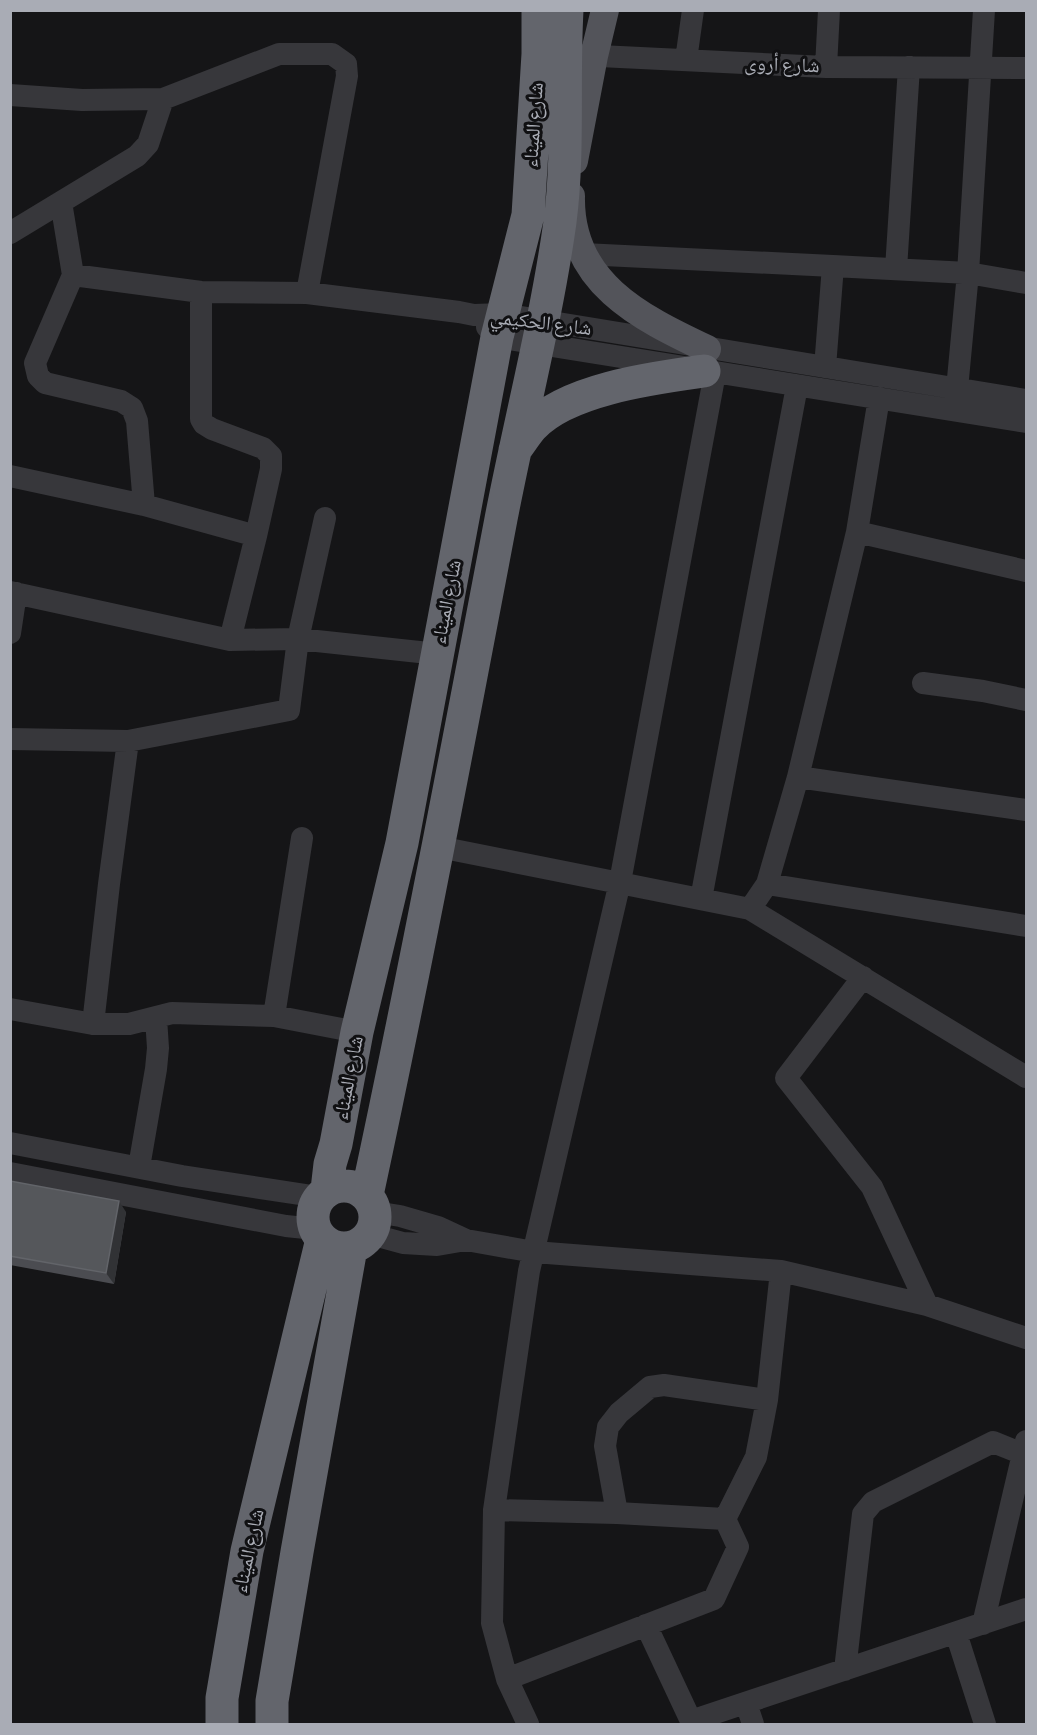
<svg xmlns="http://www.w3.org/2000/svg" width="1037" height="1735" font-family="'Sofia Sans Condensed','Noto Naskh Arabic',sans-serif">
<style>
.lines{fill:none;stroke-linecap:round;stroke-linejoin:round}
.minor{stroke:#37373b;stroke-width:22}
.major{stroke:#53545a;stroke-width:28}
.highway{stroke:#63656c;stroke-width:33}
.wall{fill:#4b4c51}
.shaded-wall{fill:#313235}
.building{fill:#55575b;stroke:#626469;stroke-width:1.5}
.labels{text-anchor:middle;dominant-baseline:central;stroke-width:6;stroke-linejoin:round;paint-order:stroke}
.street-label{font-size:20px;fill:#a9acb5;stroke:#101012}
</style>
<rect width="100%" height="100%" fill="#151517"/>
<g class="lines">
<!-- minor -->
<path class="minor" d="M579,55l247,12 200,1
M686,60l7,-50
M826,67l3,-57
M10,95l72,5 81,-1 116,-45h53l14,10 1,12 -40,217
M61,202l12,73 -38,88 3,13 7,7 76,18 11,7 5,13 7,84
M10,233l127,-77 11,-12 15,-45
M583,254l250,12 -8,101
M833,266l135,7 58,10
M896,269l13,-202
M73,275l128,17 106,1 152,19 15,3 29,-1 523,86
M201,292v127l3,5 8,5 51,19 8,8v13l-15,67 -26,104
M487,327l10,10 529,85
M957,389l11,-116 16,-263
M879,398l-22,134 169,39
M10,476l134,29 112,31
M10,592l220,48 68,-1 140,15
M10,633l6,-40
M923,683l60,8 43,9
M10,739l118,2 161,-31 9,-71 27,-121
M798,777l228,33
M302,838l-28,178 83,16
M439,847l311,62 276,168
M767,884l259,42
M701,899l96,-513
M750,909l17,-25 31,-107 59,-245
M863,977l-77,101 86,109 55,118
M10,1009l83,15h36l43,-11 102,3
M93,1024l16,-140 19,-143
M10,1143l172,33 137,21
M139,1167l17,-98 2,-21 -2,-30
M10,1173l276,53 29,3
M375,1212l25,4 38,11 28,13 68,12 247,19 146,34 99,33
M370,1234l33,9 34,2 29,-5
M494,1510l123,3 108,6 13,28 -24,52 -207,80
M617,1513l-12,-67 3,-19 11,-14 31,-26 14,-2 103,15 14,-129
M725,1519l31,-62 11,-57
M983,1624l43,-183
M646,1625l45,96 335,-112
M956,1633l29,91
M845,1670l18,-156 10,-12 120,-60 30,12
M746,1703l7,21
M528,1724l-21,-45 -15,-56 2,-113 35,-239 91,-389 95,-509"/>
<!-- major -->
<path class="major" d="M574,161l20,-105 11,-46
M571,196c-2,86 68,121 136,153"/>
<!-- highway -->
<path class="highway" d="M515,450c6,-8 11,-16 17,-23 35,-38 122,-49 172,-56
M313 1217a31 31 0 1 1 62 0a31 31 0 1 1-62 0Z
M327,1190l3,-26 6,-20 21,-112 45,-189 95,-506 31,-122 10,-161v-44
M367,1195c48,-224 91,-450 134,-676 19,-99 45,-197 59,-297 9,-70 3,-141 7,-212
M222,1724v-26l25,-147 75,-312
M272,1724v-23l25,-149 54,-304"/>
</g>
<!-- wall -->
<path class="wall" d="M10,1181l116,31 -12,72 -104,-19z"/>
<!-- shaded-wall -->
<path class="shaded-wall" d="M119,1201l7,11 -12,72 -8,-11z"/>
<!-- building -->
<path class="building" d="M10,1181l109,20 -13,72 -96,-17z"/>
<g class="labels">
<!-- street labels -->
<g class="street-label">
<text transform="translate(782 65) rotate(2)">شارع أروى</text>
<text transform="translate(534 125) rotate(-86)">شارع الميناء</text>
<text transform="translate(541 323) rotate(7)">شارع الحكيمي</text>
<text transform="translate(447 602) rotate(-79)">شارع الميناء</text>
<text transform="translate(349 1078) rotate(-79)">شارع الميناء</text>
<text transform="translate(249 1551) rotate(-78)">شارع الميناء</text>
</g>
</g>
<!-- border -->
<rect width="1037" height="1735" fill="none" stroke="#a9acb5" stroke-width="24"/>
</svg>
